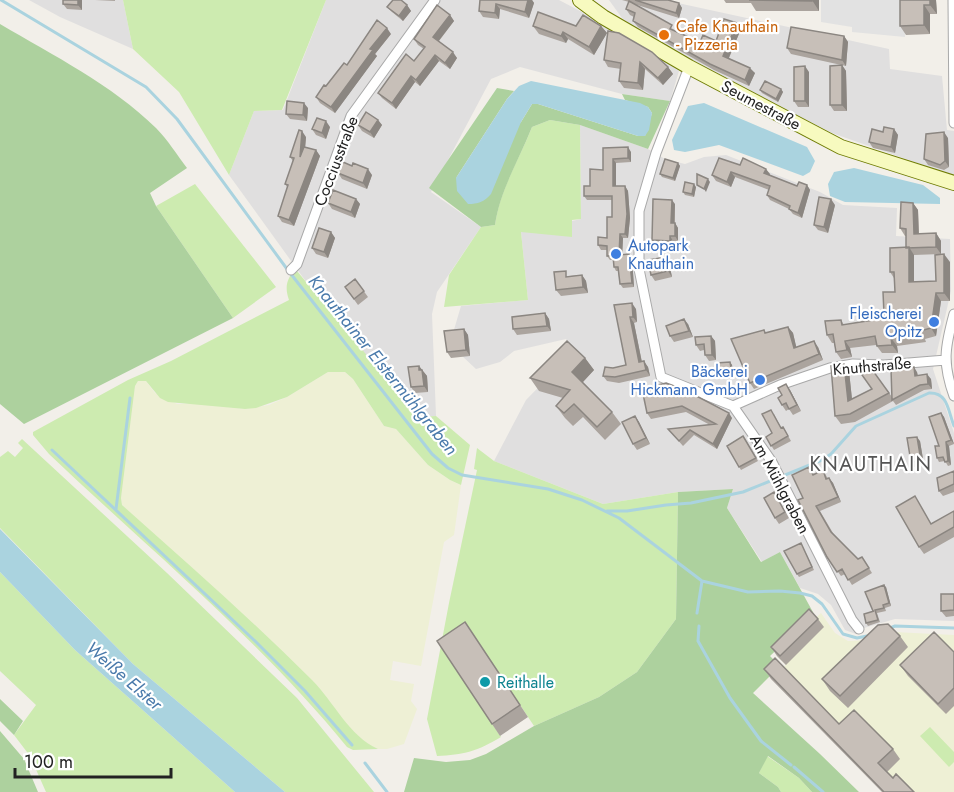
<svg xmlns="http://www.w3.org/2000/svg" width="954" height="792" font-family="Jost,sans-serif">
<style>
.residential{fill:#e0dfdf}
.farmland{fill:#eef0d5}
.grass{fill:#cdebb0}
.forest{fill:#add19e}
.parking{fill:#e2e2e2}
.water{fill:#aad3df}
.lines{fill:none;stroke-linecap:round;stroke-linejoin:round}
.stream{stroke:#aad3df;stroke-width:3}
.street-casing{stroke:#a9a9a9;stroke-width:11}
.secondary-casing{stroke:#707d05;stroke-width:16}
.street{stroke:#fff;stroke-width:9}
.secondary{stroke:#f7fabf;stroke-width:14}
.wall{fill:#aba49e}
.shaded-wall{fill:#8b8681}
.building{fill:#c7bfb8;stroke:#8b8681;stroke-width:1.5}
.food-dot{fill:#e8710a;stroke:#fff;stroke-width:2}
.shop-dot{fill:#3f7fe0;stroke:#fff;stroke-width:2}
.culture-dot{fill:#0f9aa8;stroke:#fff;stroke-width:2}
.labels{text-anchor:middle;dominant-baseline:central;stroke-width:4.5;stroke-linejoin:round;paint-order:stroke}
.food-label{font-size:16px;fill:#c56008;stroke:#fff;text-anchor:start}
.street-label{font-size:16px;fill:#222;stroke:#fff}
.shop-label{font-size:16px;fill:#366cbe;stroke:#fff;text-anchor:end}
.culture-label{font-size:16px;fill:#0d838f;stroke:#fff;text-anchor:start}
.water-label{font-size:18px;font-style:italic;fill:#4a7aab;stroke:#fff}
.quarter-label{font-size:20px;letter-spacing:1.5px;fill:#555;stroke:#fff}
</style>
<rect width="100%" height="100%" fill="#f2efe9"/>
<!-- residential -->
<path class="residential" d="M29,0h94l10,49 -73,-32z
M326,0h233l59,31 61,40 -9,30 -48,-7 -102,-27 -29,12 -60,113 50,35 -44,65 -5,22 4,102 -18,1 -103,-123 -86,-119 25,-64 29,-1z
M609,0h55l225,49 1,20 52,7 5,54 7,1v45l-122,-43 -178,-91 -32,-24z
M580,125l68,24 17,10 20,5 19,-7 22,-2 94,37 23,13 54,3 -1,28 54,3 1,52 -18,78 21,64v188l-59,-2 -31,9 -8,6 -11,-4 -14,-25 -13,-11 -18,-6 -20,-36 -18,10 -35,-54 6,-19 -55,3 -75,12 -109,-43 32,-61 48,-49 -8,-12 -52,12 -14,11 -24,7 -15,-14 -8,-22 8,-27 67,-6 -7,-68 60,-13z"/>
<!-- farmland -->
<path class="farmland" d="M337,371l8,1 8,7 31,47 12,3 32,36 22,15 11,5 -7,50 -10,7 -23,124 -28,-5 -3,19 24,4 -3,17 6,8 -13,35 -17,5h-9l-9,-4 -10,-8 -237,-232 -1,-7 14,-112 3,-5h8l9,12 22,11h22l46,5 24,-4 18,-8 41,-25z
M821,613l14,20 13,8 23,-1 23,-8 60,3v157h-43l-11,-4 -118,-120 4,-3 -9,-9z"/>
<!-- grass -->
<path class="grass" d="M123,0h203l-44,110 -28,1 -25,64 -50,-83 -46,-43z
M550,120l30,5 1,94 -9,1v17l-51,-5 7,68 -84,7 5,-32 32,-48 14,-2c5,-36 24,-65 37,-98z
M195,184l81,103 -43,31 -77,-112z
M293,271h4l121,146 18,-1 34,29 -9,40 -11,-5 -22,-15 -32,-36 -12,-3 -31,-47 -8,-7h-17l-41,25 -31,11 -11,1 -77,-7 -8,-4 -14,-17h-8l-3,5 -14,112 1,7c64,57 129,114 190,175 22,22 37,56 66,69l-25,1 -6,-3c-88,-108 -197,-197 -298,-293l-16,-19v-3l95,-52 43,-19 118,-61c-4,-12 -3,-18 4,-29z
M22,439l145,134 130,125 77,94h-89l-152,-128 -133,-136v-71l8,-6 7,6 8,-9 -5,-5z
M477,448l17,13 109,43 75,-12 -2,127 -39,53 -38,25 -65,29 -61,-92 -28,19 56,84c-23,14 -38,18 -64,19l-10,-37 22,-116 28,-133 -3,-1z
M0,572l75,78 160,142h-189l-16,-36 -16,-21 22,-30 -36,-34z
M930,727l24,25v10l-5,5 -29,-31z
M767,756l32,22 13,14h-31l-3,-5 -19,-14z"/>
<!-- forest -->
<path class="forest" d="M0,24c54,32 111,60 156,104 12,12 21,27 31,40l-37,25 6,13 77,112 -209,106 -24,-20z
M497,88l17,3 -7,8 -51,79 65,-56 11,-18h6l100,32h7l7,-23 -4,-6 -23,-7 -3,-6 48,7 -22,48 -68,-24 -30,-5 -18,7c-13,33 -32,63 -37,98l-14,2 -52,-39z
M733,489l-6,19 34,54 19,-10 34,62 -44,42 10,10 -27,27 67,61 39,38h-47l-13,-14 -31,-22 -9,17 19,14 3,5h-377l10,-34 32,4 24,-2 16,-6 48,-28 65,-29 38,-25 39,-53 2,-127z
M0,699l23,22 -9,14 -14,-14z
M0,731l24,28 14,33h-38z"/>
<!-- parking -->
<path class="parking" d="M821,0h83l1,37 -53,-5v-5l-31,-5z"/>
<!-- water -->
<path class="water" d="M531,81l109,22 8,4 4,6 -3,17 -4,6h-7l-100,-32h-6l-11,18 -30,72c-7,8 -13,10 -23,10l-11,-13 -1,-13 51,-79 12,-13z
M704,103l103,44 8,14 -5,11 -7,4 -84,-31 -34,7 -11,-2 -2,-10 16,-34z
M854,168l69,17 17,13v6l-95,-2 -15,-6 -2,-12 6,-12z
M0,529l133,135 152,128h-50l-160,-142 -75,-78z"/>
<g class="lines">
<!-- stream -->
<path class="stream" d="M1,0l145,87 31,32 110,150 145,185 16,14 14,7 86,14 34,11 37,18 83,63 46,11 32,-1 20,2 12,3 10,8 21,30 14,4 10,-2
M52,450l203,191 50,50 47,54
M116,509l14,-111
M607,511h20l39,-6 25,-2 52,-11 79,-32 9,-6 25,-28 73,-33c19,-1 19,18 25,33
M697,613l5,-32
M699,626l-1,15 32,57 31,43 30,24
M890,628l5,-2 59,2
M365,763l22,29
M794,767l29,25"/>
<!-- street casing -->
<g class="street-casing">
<path id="street" d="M953,0l1,123
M689,67l-33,86 -17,58v58l22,108 72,29 39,56 80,158 7,9
M291,270l6,-6 54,-148 84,-116
M954,314c-9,33 -12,49 0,82
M733,406l47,-21 50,-17 23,-4 31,1 62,-5"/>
</g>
<!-- secondary casing -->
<g class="secondary-casing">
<path id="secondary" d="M580,0l23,17 86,50 152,80 113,36"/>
</g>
<!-- street -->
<use href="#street" class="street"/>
<!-- secondary -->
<use href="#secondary" class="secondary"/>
</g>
<!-- wall -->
<path class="wall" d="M82,0v10l-15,-1 -4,-5z
M95,0h20v1z
M480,0h52l2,3 -5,15 -29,-9 -1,10 -16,-2 -4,-6z
M622,0h46l11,3 3,5 -3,10 -45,-14 42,27 24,11 16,-1 25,-12 -12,29 26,15 -6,13 -35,-16 -76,-43 -5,-6 1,-4 -4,-2 -4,-6 3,-7z
M724,0h95v11h-63l-5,-8h-25z
M900,0h36l1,14h-7v20l-24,1 -6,-9z
M407,5l4,6 -8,10 -11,-9 -5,-5z
M450,15l4,6 -15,20 18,17 -7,11 -11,-8 -19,25 -5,-4 -19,27 -14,-11 -4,-5 36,-32 10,-12 -6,-4 -4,-6z
M533,26h68l6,7 -13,22 -26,-16 -2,4 -27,-9z
M608,31l60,36 5,7 -10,11 -18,-16 -2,21 -19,-2 -5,-7 2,-12 -13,-2 -4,-7z
M391,34l-16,20 2,2 -42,57 -15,-10 -4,-6 31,-32z
M844,36l4,6 -2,24 -55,-12 -4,-6z
M842,65l4,6 1,40h-13l-4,-6z
M809,72v35h-11l-4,-6z
M781,89l2,3 -5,10 -16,-9 -2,-3z
M308,108l-1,13 -17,-2 -4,-5z
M378,120l4,5 -8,13 -12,-7 -4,-6z
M330,127l-4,12 -10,-4 -4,-6z
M894,129l4,6 -3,18 -22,-5 -4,-6z
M306,137l-1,10 11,3 4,6 -26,70 -12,-4 -4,-6 10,-28 -3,-4 8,-23 -3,-4z
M948,138l1,29 -5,3 -16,-5 -4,-6z
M603,148l28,4v10l-15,1v23h9l3,5 2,27 -2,20h-5l-1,17 7,-1 3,4 2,29 -11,1 -3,-4 -2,-13h-2l-2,-4 -1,-7h-3l-3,-4v-6h-6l-3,-5 9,-7 5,-21v-17h-25l-3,-4 6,-10 13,-16z
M678,163l2,3 -5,15 -13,-4 -2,-3z
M740,165l30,9 -1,1 28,11 10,-1 3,5 -8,28 -9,-4 -4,-5 -19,-9 -3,-5 2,-5 -34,-13 -4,10 -15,-6 -4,-6z
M352,166l20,9 -5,14 -25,-10 -4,-6z
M696,187l-2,10 -9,-2 -2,-3z
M356,199l4,5 -5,14 -23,-9 -4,-6z
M913,203l5,7 1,24 17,-1 5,8v13l-27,1v27l22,-1 14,-19v39h-9l-5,35 -11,3 1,3 -29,4 1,7h-16l-6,-8 -26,3 2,9 -11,2 -5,-7 -2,-9h-2l-5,-8 14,-15 3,5 29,-5 11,-6 11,-22 -1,-14 -4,-6 16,-25v-11h-1l-5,-8z
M675,204v19l3,5v13h-5v4h-18l-3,-5z
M835,205l-7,28 -10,-3 -4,-5z
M331,232l4,6 -7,20 -12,-4 -4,-6z
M665,257l4,6 3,14 -17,4 -4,-6z
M582,275l4,6 2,12 -27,3 -5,-6 13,-14z
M355,279l13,18 -10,8 -13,-18z
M614,305l22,4 1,13 -3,1 8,39 6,5 2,9 -31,7 -12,-2 -4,-5 10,-8 13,-3z
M545,313l4,6 2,12 -34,4 -4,-6z
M688,324l5,13 -19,5 -4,-6z
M788,327l5,6 3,14h22l5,13 -69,29 -4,-6 14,-53 2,3z
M464,329l4,6 2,21 -19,2 -4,-6z
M711,336l4,5 1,19 -7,1 -4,-6 -1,-5 -4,1 -4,-6z
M585,358l9,12 -11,12 29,30 9,12 -16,16 -22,-23 -10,9 -8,-8 -9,-12 7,-8 -24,-7 -9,-13z
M730,362l2,3 2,13 -15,1 -2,-3z
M844,364l5,7 3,28 20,-10 -1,-21 21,29 25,-25 1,3 13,4 1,10 -8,1 -28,15 -3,-4 -38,21 -14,2 -6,-8z
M419,366l8,10 1,16 -13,1 -4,-6z
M642,389l90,29 -15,31 -23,-14 -11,11 -15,-17 42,-4 -24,-13 -35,7 -4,-6z
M790,390l11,21 -8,4 -4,-6 -3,2 -4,-6z
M941,413l3,4 10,27 -5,2 2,19 -3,1 -3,-5 -6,1 -2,-4 2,-12z
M774,414l7,14 2,-1 8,14 -17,9 -8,-13 6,-4z
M635,416l4,6 11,22 -13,6 -4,-6z
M743,436l15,25 -17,9 -14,-24z
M920,441l4,24 -10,2 -3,-5z
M809,467l5,7 9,-4 5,9 1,-1 4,5 8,19 -21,9 13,22 25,26 4,-2 10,16 -20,12 -7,-11 -4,2 -14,-19 -24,-59z
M954,471v21l-11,4 -4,-5z
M774,492l15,26 -10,6 -4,-6z
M919,503l12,21 23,-13v26l-30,17 -5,-7z
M801,543l13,27 -15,7 -2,-3z
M886,587l5,19 -6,2 1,3 -9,2 3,9 -12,4 -2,-3z
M954,594v22l-8,1 -5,-6z
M818,619l6,8 -38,38 -9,-9 -6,-9z
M473,634l55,83 -28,19 -8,-12z
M900,636l8,11 -60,61 -18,-17 -8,-12z
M954,652v54l-8,8 -38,-38 -8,-11z
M764,669l75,55 54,25 7,10 -13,13 6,6 21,14h-32l-111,-113z"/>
<!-- shaded-wall -->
<path class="shaded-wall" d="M78,0h4v10l-4,-5z
M528,0h4l2,3 -5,15 -4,-6z
M812,0h7v11z
M930,0h6l1,14 -7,-9z
M679,3l3,5 -3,10 -3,-5z
M496,4l4,5 -1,10 -4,-6z
M407,5l4,6 -8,10 -4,-5z
M924,5l6,9v20l-6,-9z
M450,15l4,6 -17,22 -4,-6z
M737,23l4,6 -14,33 -4,-6z
M601,26l6,7 -13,22 -5,-8z
M387,28l4,6 -16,20 2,2 -42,57 -4,-6 39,-58z
M563,32l5,7 -2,4 -5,-7z
M844,36l4,6 -2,24 -4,-6z
M453,52l4,6 -7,11 -5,-6z
M435,55l4,6 -19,25 -4,-6z
M640,62l5,7 -2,21 -5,-7z
M842,65l4,6 1,40 -5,-6z
M805,66l4,6v35l-4,-6z
M668,67l5,7 -10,11 -5,-7z
M750,68l5,5 -6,13 -4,-6z
M411,76l4,6 -19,27 -4,-6z
M781,89l2,3 -5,10 -2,-3z
M304,103l4,5 -1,13 -4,-6z
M378,120l4,5 -8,13 -4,-6z
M326,121l4,6 -4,12 -4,-6z
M894,129l4,6 -3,18 -4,-6z
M302,131l4,6 -2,25 -4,-5z
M944,132l4,6 1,29 -4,-6z
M628,147l3,5v10l-3,-4z
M316,150l4,6 -26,70 -5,-6z
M613,159l3,4v28l-3,-5z
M678,163l2,3 -5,15 -2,-3z
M368,169l4,6 -5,14 -4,-6z
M766,169l4,5 -2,5 -4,-6z
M731,172l4,5 -4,10 -4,-5z
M708,179l2,3 -4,10 -2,-3z
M694,184l2,3 -2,10 -2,-3z
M807,185l3,5 -8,28 -4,-5z
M625,186l3,5 2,27 -2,20 -3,-4z
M356,199l4,5 -5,14 -4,-6z
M831,199l4,6 -7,28 -4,-6z
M672,200l3,4 -1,24 -3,-5z
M913,203l5,7 1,31 -5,-7z
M675,223l3,5v13l-3,-5z
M331,232l4,6 -7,20 -4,-6z
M936,233l5,8v13l-5,-7z
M620,234l3,4 -1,21 -3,-4z
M670,236l3,5v4l-3,-4z
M909,247l5,8v35l-5,-8z
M629,254l3,4 2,29 -2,-4z
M944,254l6,8v39l-6,-8z
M665,257l4,6 3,14 -4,-6z
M582,275l4,6 2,12 -5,-6z
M936,293l5,8 -5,35 -5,-8z
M632,303l4,6 1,13 -4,-5z
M545,313l4,6 2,12 -4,-5z
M630,317l4,6 9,45 -4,-6z
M684,319l4,5 5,13 -4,-6z
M788,327l5,6 5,21 -4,-6z
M464,329l4,6 2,21 -4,-6z
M711,336l4,5 1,19 -4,-5z
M891,338l6,8 1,7 -6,-8z
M814,341l4,6 5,13 -4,-6z
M845,341l5,7 2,9 -5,-7z
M585,358l9,12 -13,14 -9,-12z
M644,361l4,6 2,9 -4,-6z
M730,362l2,3 2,13 -2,-3z
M844,364l5,7 4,38 -5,-8z
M419,366l8,10 1,16 -4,-6 -5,-16z
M914,367l3,5 1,9 -3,-5z
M927,374l4,5 1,10 -4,-5z
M786,384l4,6 11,21 -4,-6z
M729,413l3,5 -15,31 -4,-5z
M941,413l3,4 10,27 -3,-4z
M635,416l4,6 11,22 -4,-6z
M917,437l3,4 4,24 -3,-4z
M946,442l3,4 2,19 -3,-4z
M829,478l4,5 8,19 -3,-5z
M884,585l2,2 5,19 -2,-3z"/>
<!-- building -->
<path class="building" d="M63,0h15v5l-15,-1z
M393,0h8l6,5 -8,11 -12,-9z
M480,0h48l-3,12 -29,-8 -1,9 -16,-2z
M635,0h33l11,3 -3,10z
M749,0h63v1z
M900,0h30v5h-6v20l-24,1z
M629,1l43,24 -2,4 30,13 3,-7 13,6 8,-22 13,4 -14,33 27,12 -5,12 -35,-16 -77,-43 2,-8 -9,-4z
M437,5l13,10 -17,22 20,15 -8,11 -10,-8 -19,25 -5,-4 -19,27 -14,-10 28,-39 8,7 11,-14 -11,-8z
M538,12l38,14 7,-11 18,11 -12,21 -26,-15 -2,4 -28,-10z
M377,20l10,8 -17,21 3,1 -42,57 -15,-10 8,-12 2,1 18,-23 3,2z
M791,27l53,9 -2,24 -55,-12z
M608,31l11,2 33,19 16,15 -10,11 -18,-16 -2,21 -19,-2 2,-18 -17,-3z
M842,65v40h-12v-39z
M805,66v35h-11v-34z
M765,81l16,8 -5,10 -16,-9z
M287,101l17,2 -1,12 -17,-1z
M366,112l12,8 -8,12 -12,-7z
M317,118l9,3 -4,12 -10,-4z
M884,127l10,2 -3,18 -22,-5 3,-13 11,3z
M299,130l3,1 -2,26 4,-10 12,3 -27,70 -11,-4 10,-31 -3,-1 9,-26 -4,-1z
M944,132l1,29 -5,4 -16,-6 2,-25z
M628,147v11l-15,1v27h12l2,28 -2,20h-5l-1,21 10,-1 3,29 -12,1 -2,-17h-4l-1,-11h-6v-10l-9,-1v-8l9,1v-21h5v-21h-28v-10h6v-17l13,1v-22z
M719,158l21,7 3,-7 23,11 -2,4 33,13 2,-4 8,3 -9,28 -9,-4 1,-3 -23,-11 3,-9 -39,-14 -4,10 -15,-7z
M665,159l13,4 -5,15 -13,-4z
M343,162l9,4 1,-3 15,6 -5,14 -25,-10z
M697,174l11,5 -4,10 -7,-4z
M685,182l9,2 -2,10 -9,-2z
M333,190l23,9 -5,13 -23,-9z
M819,197l12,2 -7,28 -10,-2z
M653,199l19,1 -1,23h4v13h-5v5l-18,-1z
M901,202l12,1 1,31 22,-1v14l-30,1v-19l-6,-1z
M319,228l12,4 -7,20 -12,-4z
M909,247v35l27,-1 -1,-26 9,-1v39h-8l-5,35 -11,3v3l-29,4 1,7 -15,1 -2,-10 -30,5 2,9 -11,2 -3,-18 -6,1 -2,-14 16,-1 1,5 31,-5 1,-7 10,1 -1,-22h12l-1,-20h-4v-24z
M665,257l3,14 -17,4 -3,-15z
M566,271v6l16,-2 1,12 -27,3 -2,-18z
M355,279l9,12 -10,8 -9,-12z
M632,303l1,14h-3l9,45 5,-1 2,9 -31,7 -12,-1 2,-9 8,1 13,-3 -12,-60z
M545,313l2,13 -34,3 -1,-12z
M684,319l5,12 -19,5 -4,-10z
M788,327l6,21 20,-7 5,13 -69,29 -19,-44 33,-9 1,3z
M464,329l2,21 -19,2 -3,-21z
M711,336l1,19h-7l-1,-11 -8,1 -1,-8z
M567,341l18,17 -13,14 40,40 -15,15 -23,-23 -10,9 -8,-7 14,-16 -40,-12z
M730,362l2,13 -15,1 -1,-13z
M844,364l4,37 24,-12 -10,-14 9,-7 18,25 -39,21 -15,2 -4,-50z
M419,366v4h3l2,16 -13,1 -3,-20z
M914,367l1,9 12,-2 1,10 -8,1 -28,15 -1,-31z
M666,383l19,7 44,23 -16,31 -23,-14 -11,11 -11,-12 48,-5 -34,-18 -35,7 -5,-24z
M786,384l11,21 -8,4 -3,-6 -4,2 -4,-7 4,-3 -4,-7z
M771,410l10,18 2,-1 5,9 -17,10 -5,-9 6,-4 -10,-19z
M941,413l10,27 -5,2 2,19 -3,1 -2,-5 -6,1 -2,-12h4l-10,-29z
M635,416l11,22 -13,6 -11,-22z
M743,436l13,22 -17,9 -12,-21z
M917,437l4,24 -10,1 -4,-24z
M809,467l4,8 10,-5 3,9 3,-1 9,19 -22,9 15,26 27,27 4,-2 7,11 -21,12 -6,-11 -5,3 -10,-15 -29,-57 5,-2 -11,-23z
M954,471v13l-15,7 -2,-13z
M774,492l11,20 -10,6 -11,-20z
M915,496l16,28 23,-13v16l-35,20 -23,-40z
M801,543l11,24 -15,7 -13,-23z
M884,585l5,18 -6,2 1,3 -9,2 3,10 -12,3 -2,-9 10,-3h-1l-8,-19z
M941,594h13v16l-13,1z
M809,609l9,10 -38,37 -9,-9z
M465,622l55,83 -28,19 -55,-83z
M888,624l12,12 -60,60 -18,-17 56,-54z
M934,632l20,20v36l-16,16 -38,-39z
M775,658l64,66 15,-14 39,39 -15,14 15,15 3,-4 18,18h-30l-120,-123z"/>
<!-- markers -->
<circle class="food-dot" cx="664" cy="35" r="6"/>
<g class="shop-dot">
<circle cx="616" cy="254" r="6"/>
<circle cx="934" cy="322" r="6"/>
<circle cx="760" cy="380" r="6"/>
</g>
<circle class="culture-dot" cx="485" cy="682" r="6"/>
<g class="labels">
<!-- food labels -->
<g class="food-label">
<text x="676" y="26">Cafe Knauthain<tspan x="676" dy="18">- Pizzeria</tspan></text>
</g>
<!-- street labels -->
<g class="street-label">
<text transform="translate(761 105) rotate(28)">Seumestraße</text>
<text transform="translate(336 161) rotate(-69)">Cocciusstraße</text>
<text transform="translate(872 366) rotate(-5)">Knuthstraße</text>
<text transform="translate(780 484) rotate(62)">Am Mühlgraben</text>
</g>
<!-- shop labels -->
<g class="shop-label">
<text x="628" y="245" text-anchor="start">Autopark<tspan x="628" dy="18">Knauthain</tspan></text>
<text x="922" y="313">Fleischerei<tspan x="922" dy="18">Opitz</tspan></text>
<text x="748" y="371">Bäckerei<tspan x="748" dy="18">Hickmann GmbH</tspan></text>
</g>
<!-- culture labels -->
<g class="culture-label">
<text x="497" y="682">Reithalle</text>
</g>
<!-- water labels -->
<g class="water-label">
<text transform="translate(383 365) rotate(51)">Knauthainer Elstermühlgraben</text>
<text transform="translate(124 676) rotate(41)">Weiße Elster</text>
</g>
<!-- quarter labels -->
<g class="quarter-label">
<text x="871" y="464">KNAUTHAIN</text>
</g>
</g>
<!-- scale -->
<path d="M15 768v9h156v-9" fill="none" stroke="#222222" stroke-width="3"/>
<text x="24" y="768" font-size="18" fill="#222222" stroke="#ffffff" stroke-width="4.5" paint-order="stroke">100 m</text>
</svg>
